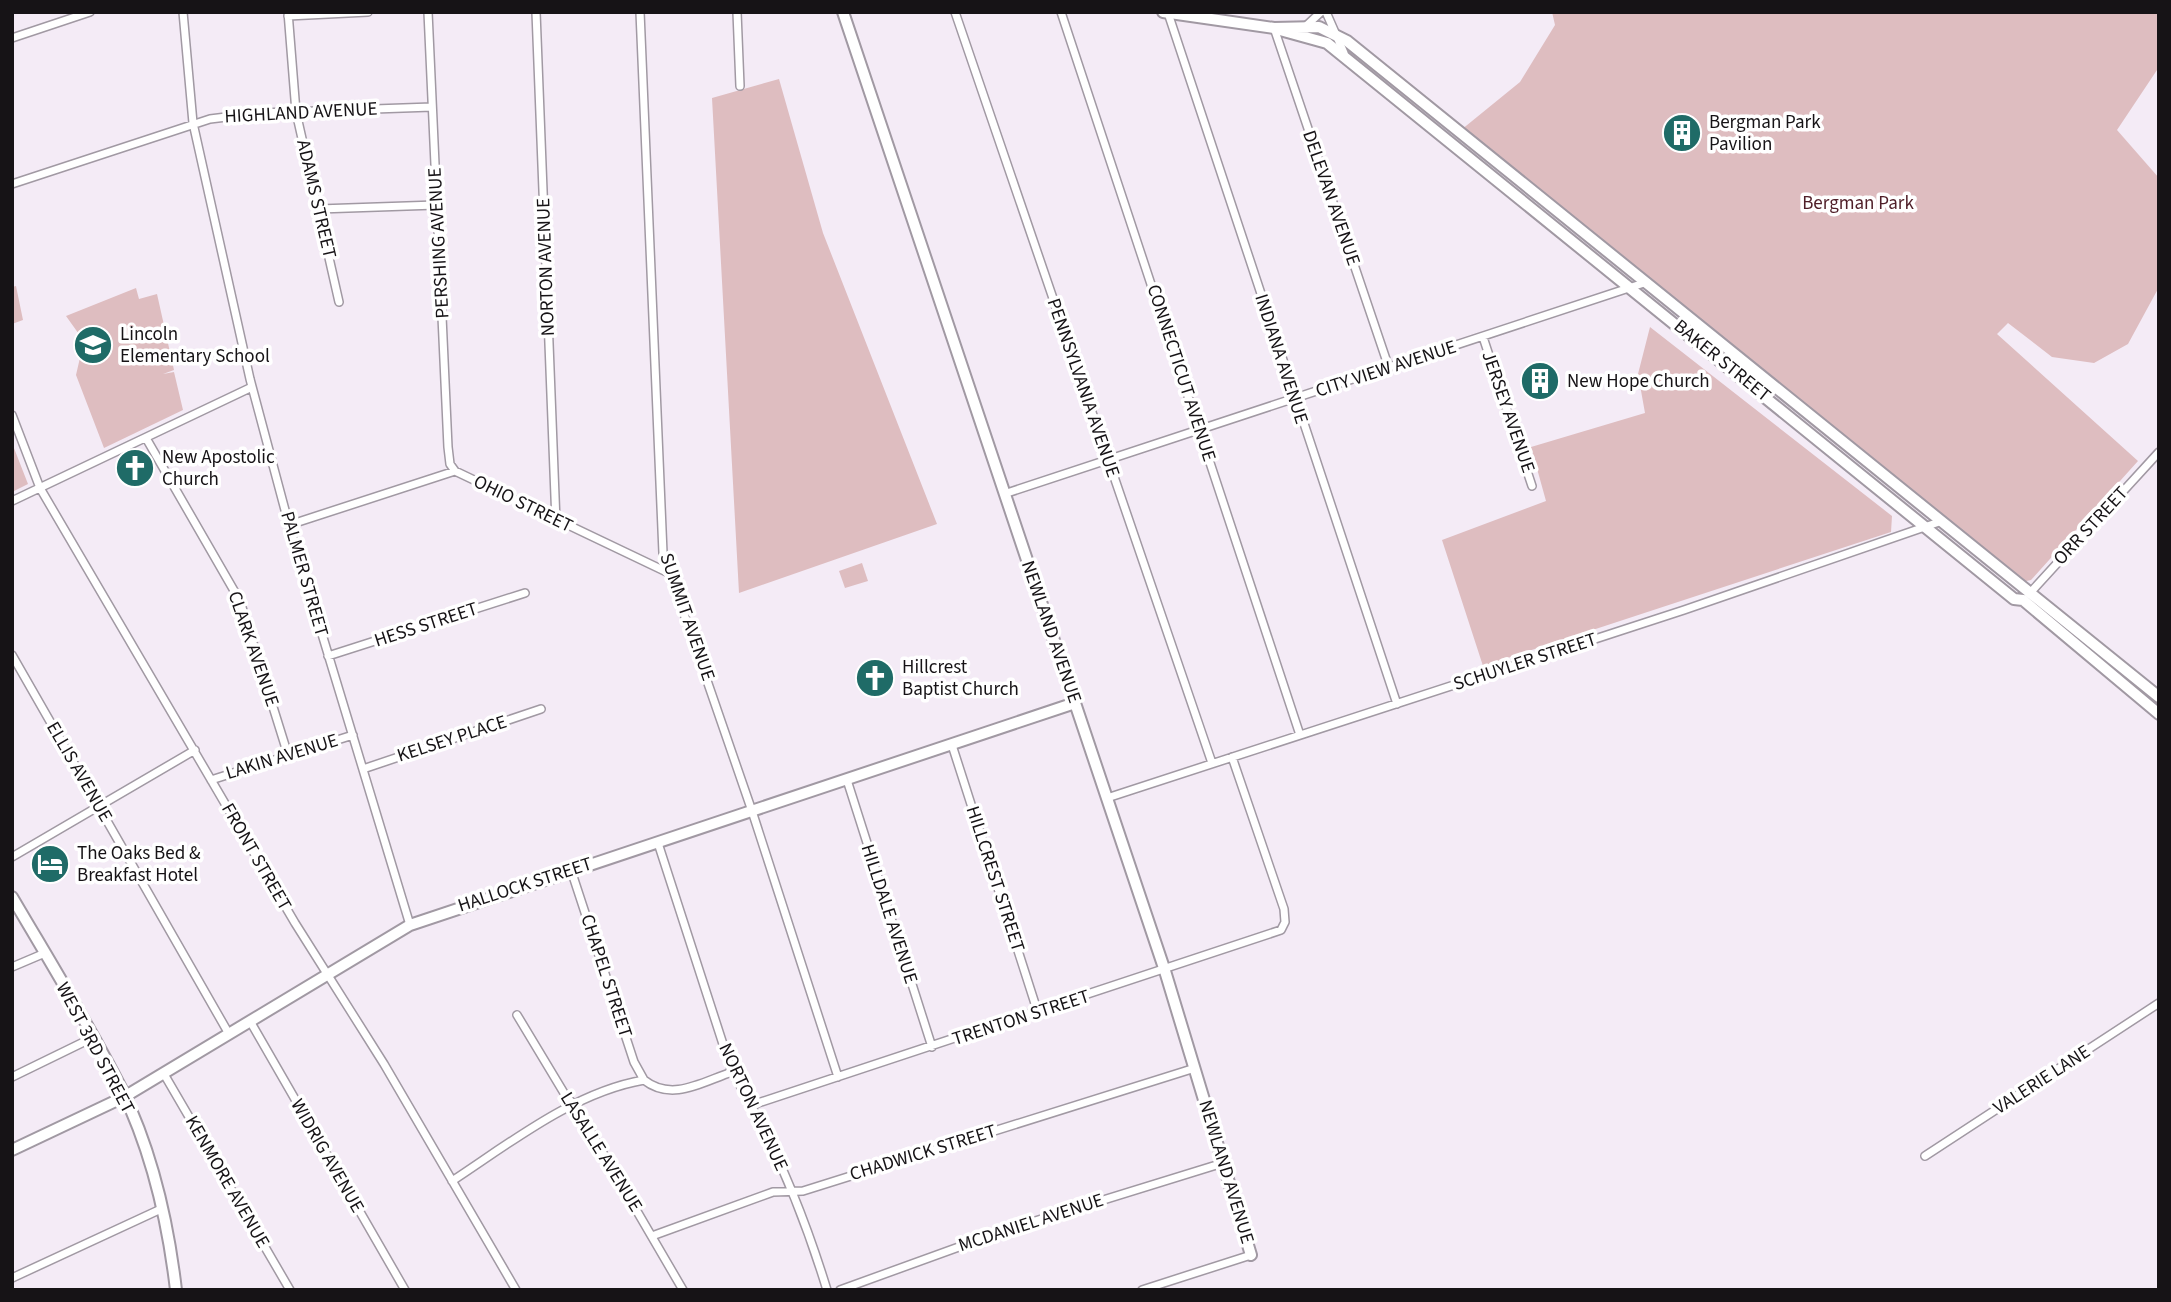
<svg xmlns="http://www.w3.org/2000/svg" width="2171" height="1302" font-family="'Source Sans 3',sans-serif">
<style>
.green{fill:#debdc0}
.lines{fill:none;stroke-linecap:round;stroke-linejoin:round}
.street-casing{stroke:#a199a3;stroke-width:10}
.secondary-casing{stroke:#a199a3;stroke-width:14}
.street{stroke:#fff;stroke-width:7}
.secondary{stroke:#fff;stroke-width:10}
.labels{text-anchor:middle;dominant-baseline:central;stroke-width:7;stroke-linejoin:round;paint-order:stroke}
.street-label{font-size:19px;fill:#161316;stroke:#fff}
.poi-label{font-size:19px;fill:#161316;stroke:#fff;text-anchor:start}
.park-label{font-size:19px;fill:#4f1e28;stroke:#fff}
</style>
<rect width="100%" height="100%" fill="#f4ebf6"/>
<!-- green -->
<path class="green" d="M1552,12h607v55l-42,63 42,48v109l-31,57 -34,19 -42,-6 -44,-34 -11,11 141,127 -107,119 -9,2 -561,-452 59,-48 35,-57z
M779,79l44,154 114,291 -198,69 -27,-495z
M16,286l7,34 -11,4v-37z
M136,288l3,11 18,-5 17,76 -11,4 11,-2 9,38 -79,38 -28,-73 6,-26 -1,-12 -15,-21z
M1650,327l242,189 -1,16 -408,134 -41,-126 104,-39 -15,-54 114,-34 -7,-39z
M12,443l16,41 -16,8z
M862,563l6,18 -23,7 -6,-17z"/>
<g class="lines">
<!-- street casing -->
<g class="street-casing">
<path id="street" d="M183,12l10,111 57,256 39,146 121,400
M288,12l8,100 43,190
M428,12l20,435 2,17 5,7
M536,12l20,510
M640,12l23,541 89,258 86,266
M737,12l3,74
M955,12l257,751
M1061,12l239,723
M1326,12l18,41
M1168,13l229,691
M288,16l80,-4
M1306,26l15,-14
M1274,28l115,340
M12,38l78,-26
M12,184l198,-65 49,-6 173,-6
M319,209l117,-4
M1483,337l49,149
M12,415l28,73 255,435 89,141 132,226
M146,438l94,163 48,154
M1004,494l643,-212
M12,501l240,-114
M289,525l166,-54 218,104
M2029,594l130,-142
M12,655l217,379
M328,656l197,-63
M952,745l86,268
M363,769l178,-60
M211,780l142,-45
M847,780l85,267
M1107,798l577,-188 258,-89
M658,843l74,229c41,67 72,143 95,218
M12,857l183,-107
M571,870l63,192 10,18
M12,967l33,-14
M517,1015l50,83 8,7 108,185
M250,1021l155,269
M164,1074l126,216
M12,1077l80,-39
M752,1105l529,-175 4,-8 -1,-13 -52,-152
M1925,1156l234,-153
M452,1181c58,-38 122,-89 192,-101 28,22 58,2 88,-8
M652,1236l121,-44 30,-1 392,-123
M12,1278l149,-69
M840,1290l163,-59 220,-68
M1142,1290l109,-35"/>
</g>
<!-- secondary casing -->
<g class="secondary-casing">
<path id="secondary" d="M843,12l322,959 86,284
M1163,12l111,16 45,-1 28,14 812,656
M1280,30l47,13 687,556 9,1 136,114
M12,897c37,63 76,126 109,191 30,61 47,134 55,202
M12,1150l112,-53 286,-172 665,-222"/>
</g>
<!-- street -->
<use href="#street" class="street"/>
<!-- secondary -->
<use href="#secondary" class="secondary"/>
</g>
<!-- icons -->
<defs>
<g id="building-disc" transform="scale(2.0125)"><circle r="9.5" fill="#1f6b67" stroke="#fff"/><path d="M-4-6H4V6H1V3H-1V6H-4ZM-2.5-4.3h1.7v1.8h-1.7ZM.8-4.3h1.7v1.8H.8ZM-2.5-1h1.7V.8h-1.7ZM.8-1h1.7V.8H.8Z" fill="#fff"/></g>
<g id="school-disc" transform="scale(2.0125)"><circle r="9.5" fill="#1f6b67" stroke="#fff"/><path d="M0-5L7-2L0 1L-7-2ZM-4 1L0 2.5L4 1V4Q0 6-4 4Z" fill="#fff"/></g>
<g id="church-disc" transform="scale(2.0125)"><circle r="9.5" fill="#1f6b67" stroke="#fff"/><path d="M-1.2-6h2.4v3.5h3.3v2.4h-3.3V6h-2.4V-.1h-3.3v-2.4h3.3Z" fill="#fff"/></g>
<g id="hotel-disc" transform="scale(2.0125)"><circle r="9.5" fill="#1f6b67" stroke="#fff"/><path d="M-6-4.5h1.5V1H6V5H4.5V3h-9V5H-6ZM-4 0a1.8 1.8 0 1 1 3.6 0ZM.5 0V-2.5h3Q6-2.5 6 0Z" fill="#fff"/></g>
</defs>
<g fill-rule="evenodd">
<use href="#building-disc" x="1682" y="133"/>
<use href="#school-disc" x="93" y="345"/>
<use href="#building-disc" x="1540" y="381"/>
<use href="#church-disc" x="135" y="468"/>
<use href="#church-disc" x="875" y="678"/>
<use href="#hotel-disc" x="50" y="864"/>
</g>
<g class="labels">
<!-- street labels -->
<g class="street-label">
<text transform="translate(301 113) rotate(-3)">HIGHLAND AVENUE</text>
<text transform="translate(1331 198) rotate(71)">DELEVAN AVENUE</text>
<text transform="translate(316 199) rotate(77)">ADAMS STREET</text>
<text transform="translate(439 243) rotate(-93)">PERSHING AVENUE</text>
<text transform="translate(546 267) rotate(-92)">NORTON AVENUE</text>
<text transform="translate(1281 359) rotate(72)">INDIANA AVENUE</text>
<text transform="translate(1722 361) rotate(39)">BAKER STREET</text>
<text transform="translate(1386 369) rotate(-18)">CITY VIEW AVENUE</text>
<text transform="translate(1181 373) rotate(72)">CONNECTICUT AVENUE</text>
<text transform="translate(1083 388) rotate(71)">PENNSYLVANIA AVENUE</text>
<text transform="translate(1508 412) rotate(71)">JERSEY AVENUE</text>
<text transform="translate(523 504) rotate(26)">OHIO STREET</text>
<text transform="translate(2091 526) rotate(-47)">ORR STREET</text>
<text transform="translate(304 574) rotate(74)">PALMER STREET</text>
<text transform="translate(687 617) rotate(71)">SUMMIT AVENUE</text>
<text transform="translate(426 625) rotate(-18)">HESS STREET</text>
<text transform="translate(1051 632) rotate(71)">NEWLAND AVENUE</text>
<text transform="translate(253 649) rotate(71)">CLARK AVENUE</text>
<text transform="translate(1525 662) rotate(-18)">SCHUYLER STREET</text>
<text transform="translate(452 739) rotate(-18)">KELSEY PLACE</text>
<text transform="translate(282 757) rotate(-17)">LAKIN AVENUE</text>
<text transform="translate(79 772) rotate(60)">ELLIS AVENUE</text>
<text transform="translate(256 857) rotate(60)">FRONT STREET</text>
<text transform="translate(995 879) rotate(72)">HILLCREST STREET</text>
<text transform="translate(525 885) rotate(-18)">HALLOCK STREET</text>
<text transform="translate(889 914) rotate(72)">HILLDALE AVENUE</text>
<text transform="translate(606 976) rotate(72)">CHAPEL STREET</text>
<text transform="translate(1021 1018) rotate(-18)">TRENTON STREET</text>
<text transform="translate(95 1048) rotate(62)">WEST 3RD STREET</text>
<text transform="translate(2042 1080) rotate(-33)">VALERIE LANE</text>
<text transform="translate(753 1107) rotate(65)">NORTON AVENUE</text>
<text transform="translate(601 1152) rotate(58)">LASALLE AVENUE</text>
<text transform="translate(923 1153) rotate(-17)">CHADWICK STREET</text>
<text transform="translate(327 1156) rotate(60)">WIDRIG AVENUE</text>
<text transform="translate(1226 1172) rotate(73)">NEWLAND AVENUE</text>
<text transform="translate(227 1182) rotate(60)">KENMORE AVENUE</text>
<text transform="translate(1031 1223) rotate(-18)">MCDANIEL AVENUE</text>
</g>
<!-- poi labels -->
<g class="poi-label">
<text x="1709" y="122">Bergman Park<tspan x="1709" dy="22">Pavilion</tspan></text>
<text x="120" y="334">Lincoln<tspan x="120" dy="22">Elementary School</tspan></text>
<text x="1567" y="381">New Hope Church</text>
<text x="162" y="457">New Apostolic<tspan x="162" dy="22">Church</tspan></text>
<text x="902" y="667">Hillcrest<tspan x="902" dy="22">Baptist Church</tspan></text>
<text x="77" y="853">The Oaks Bed &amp;<tspan x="77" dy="22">Breakfast Hotel</tspan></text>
</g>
<!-- park labels -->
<g class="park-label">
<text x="1858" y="203">Bergman Park</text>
</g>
</g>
<!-- border -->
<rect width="2171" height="1302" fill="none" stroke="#161316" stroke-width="28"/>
</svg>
